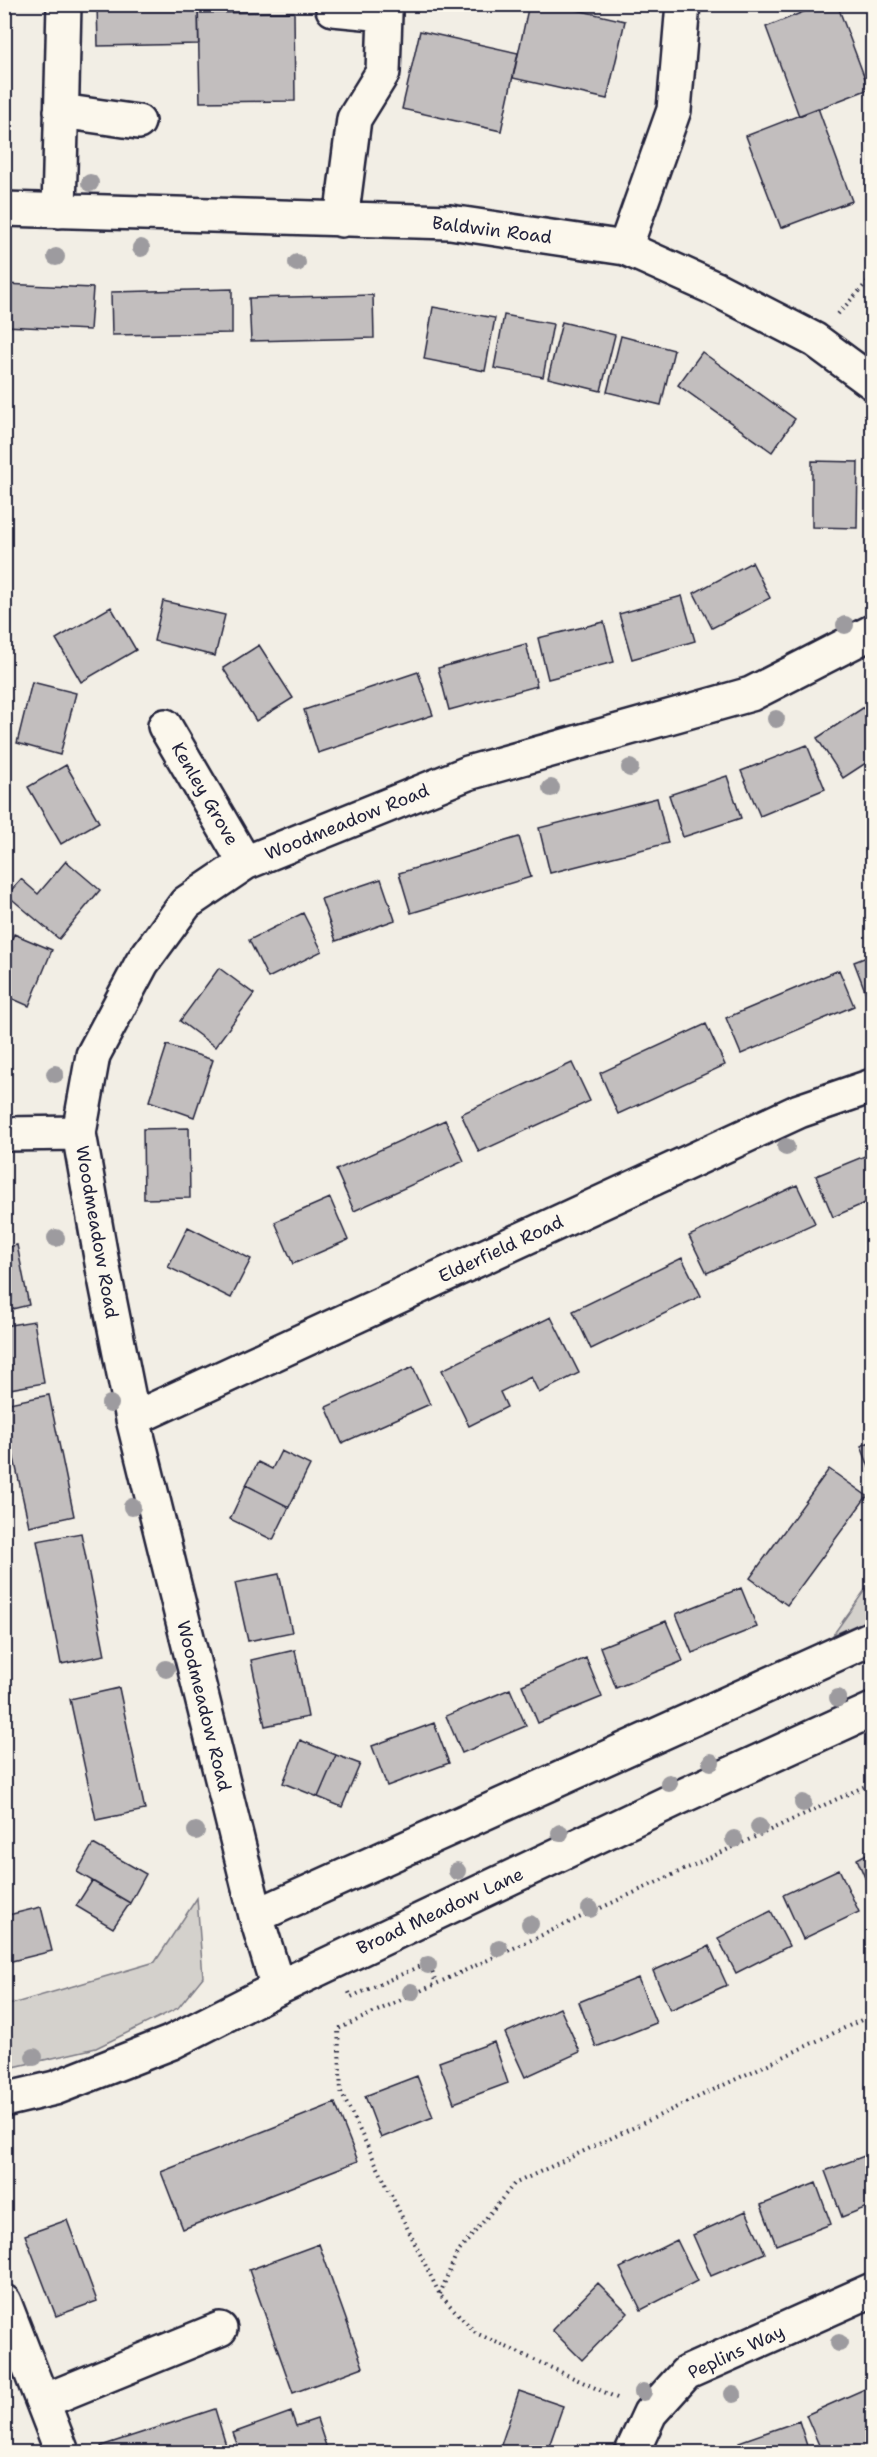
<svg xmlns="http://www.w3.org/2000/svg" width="877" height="2457" font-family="'Shantell Sans',sans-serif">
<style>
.green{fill:#d4d1cc;stroke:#7b7a84;stroke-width:1.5}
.building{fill:#c2bebe;stroke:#22223b;stroke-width:1.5}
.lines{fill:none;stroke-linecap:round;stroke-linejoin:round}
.minor-casing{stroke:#22223b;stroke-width:38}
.path{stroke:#22223b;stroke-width:4;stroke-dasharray:1.5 4.5;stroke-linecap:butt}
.minor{stroke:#fbf7ec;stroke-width:33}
.tree{fill:#9d9b9f}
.labels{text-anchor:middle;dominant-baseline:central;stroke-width:6;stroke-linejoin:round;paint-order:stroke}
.street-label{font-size:18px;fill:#22223b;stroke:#fbf7ec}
</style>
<rect width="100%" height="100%" fill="#f2eee5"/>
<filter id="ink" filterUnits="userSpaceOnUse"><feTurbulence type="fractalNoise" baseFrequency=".0167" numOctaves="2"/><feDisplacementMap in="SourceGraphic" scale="12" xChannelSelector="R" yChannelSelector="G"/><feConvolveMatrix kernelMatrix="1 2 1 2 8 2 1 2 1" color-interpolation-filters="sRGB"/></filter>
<g filter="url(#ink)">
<!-- green -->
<path class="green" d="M872,1580v38l-39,17z
M197,1898l6,79 -25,31 -82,40 -91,21v-63l150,-44z"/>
<!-- building -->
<path class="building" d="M97,4h101l1,40 -101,2z
M529,4h22l74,17 -18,78 -94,-21z
M823,4h14l32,85 -70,27 -33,-89z
M294,12l1,89 -95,1 -2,-89z
M420,31l98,22 -17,78 -99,-22z
M818,108l34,93 -71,27 -35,-92z
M4,284l89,4 -3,42 -86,-4z
M232,289v44l-120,2 -1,-43z
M373,295l1,43 -123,3 -2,-43z
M433,307l62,11 -10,53 -61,-12z
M504,315l49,9 -10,53 -49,-9z
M562,322l53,13 -14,56 -53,-13z
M621,336l53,14 -13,55 -54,-13z
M702,352l93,67 -23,33 -94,-67z
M812,461l46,1 -1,66 -45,-1z
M752,562l18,36 -58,30 -18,-35z
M682,596l13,45 -63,18 -13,-45z
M163,601l62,14 -10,41 -61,-15z
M111,607l25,43 -55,32 -25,-43z
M604,622l10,40 -66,17 -10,-41z
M526,644l11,42 -88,24 -11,-42z
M259,645l34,53 -37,23 -33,-53z
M418,672l15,43 -115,38 -14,-43z
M32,682l44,11 -16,62 -43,-12z
M872,702v57l-29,19 -26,-40z
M807,745l18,44 -65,27 -19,-45z
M66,765l33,57 -38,22 -33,-57z
M727,776l14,42 -58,19 -14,-42z
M657,798l11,45 -118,30 -11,-45z
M519,837l12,40 -120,36 -12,-40z
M66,861l34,29 -41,49 -52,-44 14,-16 17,15z
M381,879l14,41 -59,21 -15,-42z
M303,913l19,38 -54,27 -19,-38z
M14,934l38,16 -23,56 -25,-11v-37z
M872,955v45l-3,1 -15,-39z
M219,968l35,26 -39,53 -35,-26z
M839,970l15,36 -113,48 -15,-36z
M706,1024l19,41 -107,49 -18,-41z
M167,1045l46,15 -19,57 -45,-16z
M572,1063l18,38 -111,51 -18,-38z
M445,1120l19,41 -110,50 -18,-41z
M189,1128l1,70 -46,1 -1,-70z
M872,1153v47l-39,17 -17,-41z
M797,1185l18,38 -108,50 -18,-37z
M330,1198l18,42 -55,24 -18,-42z
M188,1227l63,32 -20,39 -63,-31z
M17,1245l12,60 -25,6v-63z
M682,1258l19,38 -110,53 -18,-38z
M551,1317l28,56 -40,20 -8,-16 -31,15 7,15 -38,19 -27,-56z
M34,1321l10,62 -40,7v-64z
M413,1367l17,37 -88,39 -16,-36z
M49,1395l25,121 -45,10 -25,-113v-9z
M872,1441v34l-11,-29z
M281,1451l29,14 -21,42 -43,-22 12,-23 14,7z
M829,1469l38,27 -80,109 -37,-27z
M246,1485l43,22 -16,33 -43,-21z
M81,1533l24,122 -44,9 -24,-123z
M279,1574l13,58 -44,9 -13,-58z
M741,1588l16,39 -65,26 -16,-39z
M666,1621l17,40 -67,27 -16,-41z
M295,1650l13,67 -43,9 -14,-66z
M586,1658l16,39 -64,26 -16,-38z
M119,1688l26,122 -49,10 -26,-121z
M510,1689l16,37 -64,27 -16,-37z
M434,1723l15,40 -62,23 -15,-40z
M300,1740l36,15 -18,42 -35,-14z
M336,1755l24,9 -18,43 -24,-10z
M93,1844l53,30 -16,29 -53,-31z
M872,1851v43l-15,-35z
M839,1869l20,43 -56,27 -20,-44z
M92,1881l38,22 -17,25 -37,-22z
M41,1907l11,44 -48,12v-47z
M771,1911l18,35 -53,27 -18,-35z
M709,1946l18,39 -57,25 -17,-39z
M638,1978l18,45 -60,24 -17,-45z
M560,2008l20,44 -55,25 -20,-44z
M494,2042l14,41 -54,20 -15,-41z
M417,2076l16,41 -52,21 -16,-42z
M335,2103l23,58 -175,68 -22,-57z
M872,2153v52l-30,12 -17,-46z
M816,2183l15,41 -55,21 -15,-40z
M746,2211l19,42 -54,23 -18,-41z
M67,2220l30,81 -41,15 -31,-81z
M677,2240l20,41 -56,29 -21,-42z
M319,2244l44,123 -70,26 -44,-123z
M598,2283l30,30 -46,47 -30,-30z
M867,2388l5,13v51h-50l-16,-37z
M519,2391l44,15 -16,46h-35l-12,-4z
M215,2409l13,43h-124l-3,-6z
M291,2412l5,14 21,-7 11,33h-88l-7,-19z
M799,2421l10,31h-67l-3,-10z"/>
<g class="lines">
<!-- minor casing -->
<g class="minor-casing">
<path id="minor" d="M333,9l52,5 -2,58 -29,47 -13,101
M61,111l77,11
M4,209l446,13 175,26 89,40 101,52 57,42
M59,211l5,-207
M625,248l49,-138 9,-106
M165,726l80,137
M4,1134l75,-1
M133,1419l666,-308 73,-25
M256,1916l616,-278
M278,1988l-22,-72 -123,-497 -31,-156 -23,-130 14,-78 49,-92 44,-60 59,-40 223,-90 283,-79 121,-62
M4,2100l51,-12 115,-45 108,-55 400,-190 194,-88
M4,2302l58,150
M44,2401l176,-72
M632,2452l18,-39 36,-40 186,-83"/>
</g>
<!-- path -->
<path class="path" d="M838,314l34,-37
M349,1992l2,5 78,-35 7,22
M440,2294l16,-39 58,-71 358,-169
M617,2398l-141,-65 -36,-38 -99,-203 -3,-63 534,-246"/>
<!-- minor -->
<use href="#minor" class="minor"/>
</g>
<!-- trees -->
<g class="tree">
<circle cx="90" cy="183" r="9"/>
<circle cx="141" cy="248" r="9"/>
<circle cx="56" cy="257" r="9"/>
<circle cx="297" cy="263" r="9"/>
<circle cx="845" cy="625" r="9"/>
<circle cx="776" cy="719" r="9"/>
<circle cx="630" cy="768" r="9"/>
<circle cx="551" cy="788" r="9"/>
<circle cx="55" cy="1074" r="9"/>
<circle cx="786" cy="1147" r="9"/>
<circle cx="56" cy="1238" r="9"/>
<circle cx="110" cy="1404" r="9"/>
<circle cx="132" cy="1507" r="9"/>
<circle cx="166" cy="1669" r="9"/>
<circle cx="838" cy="1698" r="9"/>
<circle cx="711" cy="1762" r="9"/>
<circle cx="669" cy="1783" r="9"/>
<circle cx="803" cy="1803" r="9"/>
<circle cx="759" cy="1827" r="9"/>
<circle cx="196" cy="1831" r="9"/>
<circle cx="560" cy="1833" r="9"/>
<circle cx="734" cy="1839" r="9"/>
<circle cx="457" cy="1871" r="9"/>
<circle cx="590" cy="1909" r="9"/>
<circle cx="530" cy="1924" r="9"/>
<circle cx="499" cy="1948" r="9"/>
<circle cx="428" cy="1965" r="9"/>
<circle cx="411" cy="1992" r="9"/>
<circle cx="34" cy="2057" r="9"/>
<circle cx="839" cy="2343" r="9"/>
<circle cx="643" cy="2392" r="9"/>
<circle cx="733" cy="2394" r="9"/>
</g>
</g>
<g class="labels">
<!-- street labels -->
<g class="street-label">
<text transform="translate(492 230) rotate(7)">Baldwin Road</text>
<text transform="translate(205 794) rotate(60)">Kenley Grove</text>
<text transform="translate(347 822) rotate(-22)">Woodmeadow Road</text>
<text transform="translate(97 1232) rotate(80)">Woodmeadow Road</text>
<text transform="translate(501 1249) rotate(-25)">Elderfield Road</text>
<text transform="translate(204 1706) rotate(76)">Woodmeadow Road</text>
<text transform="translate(440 1911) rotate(-25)">Broad Meadow Lane</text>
<text transform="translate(736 2352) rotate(-25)">Peplins Way</text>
</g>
</g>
<!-- margin -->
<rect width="877" height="2457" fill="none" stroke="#fbf7ec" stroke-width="24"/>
<rect x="12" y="12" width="853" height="2433" fill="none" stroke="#22223b" stroke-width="2" filter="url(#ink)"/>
</svg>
